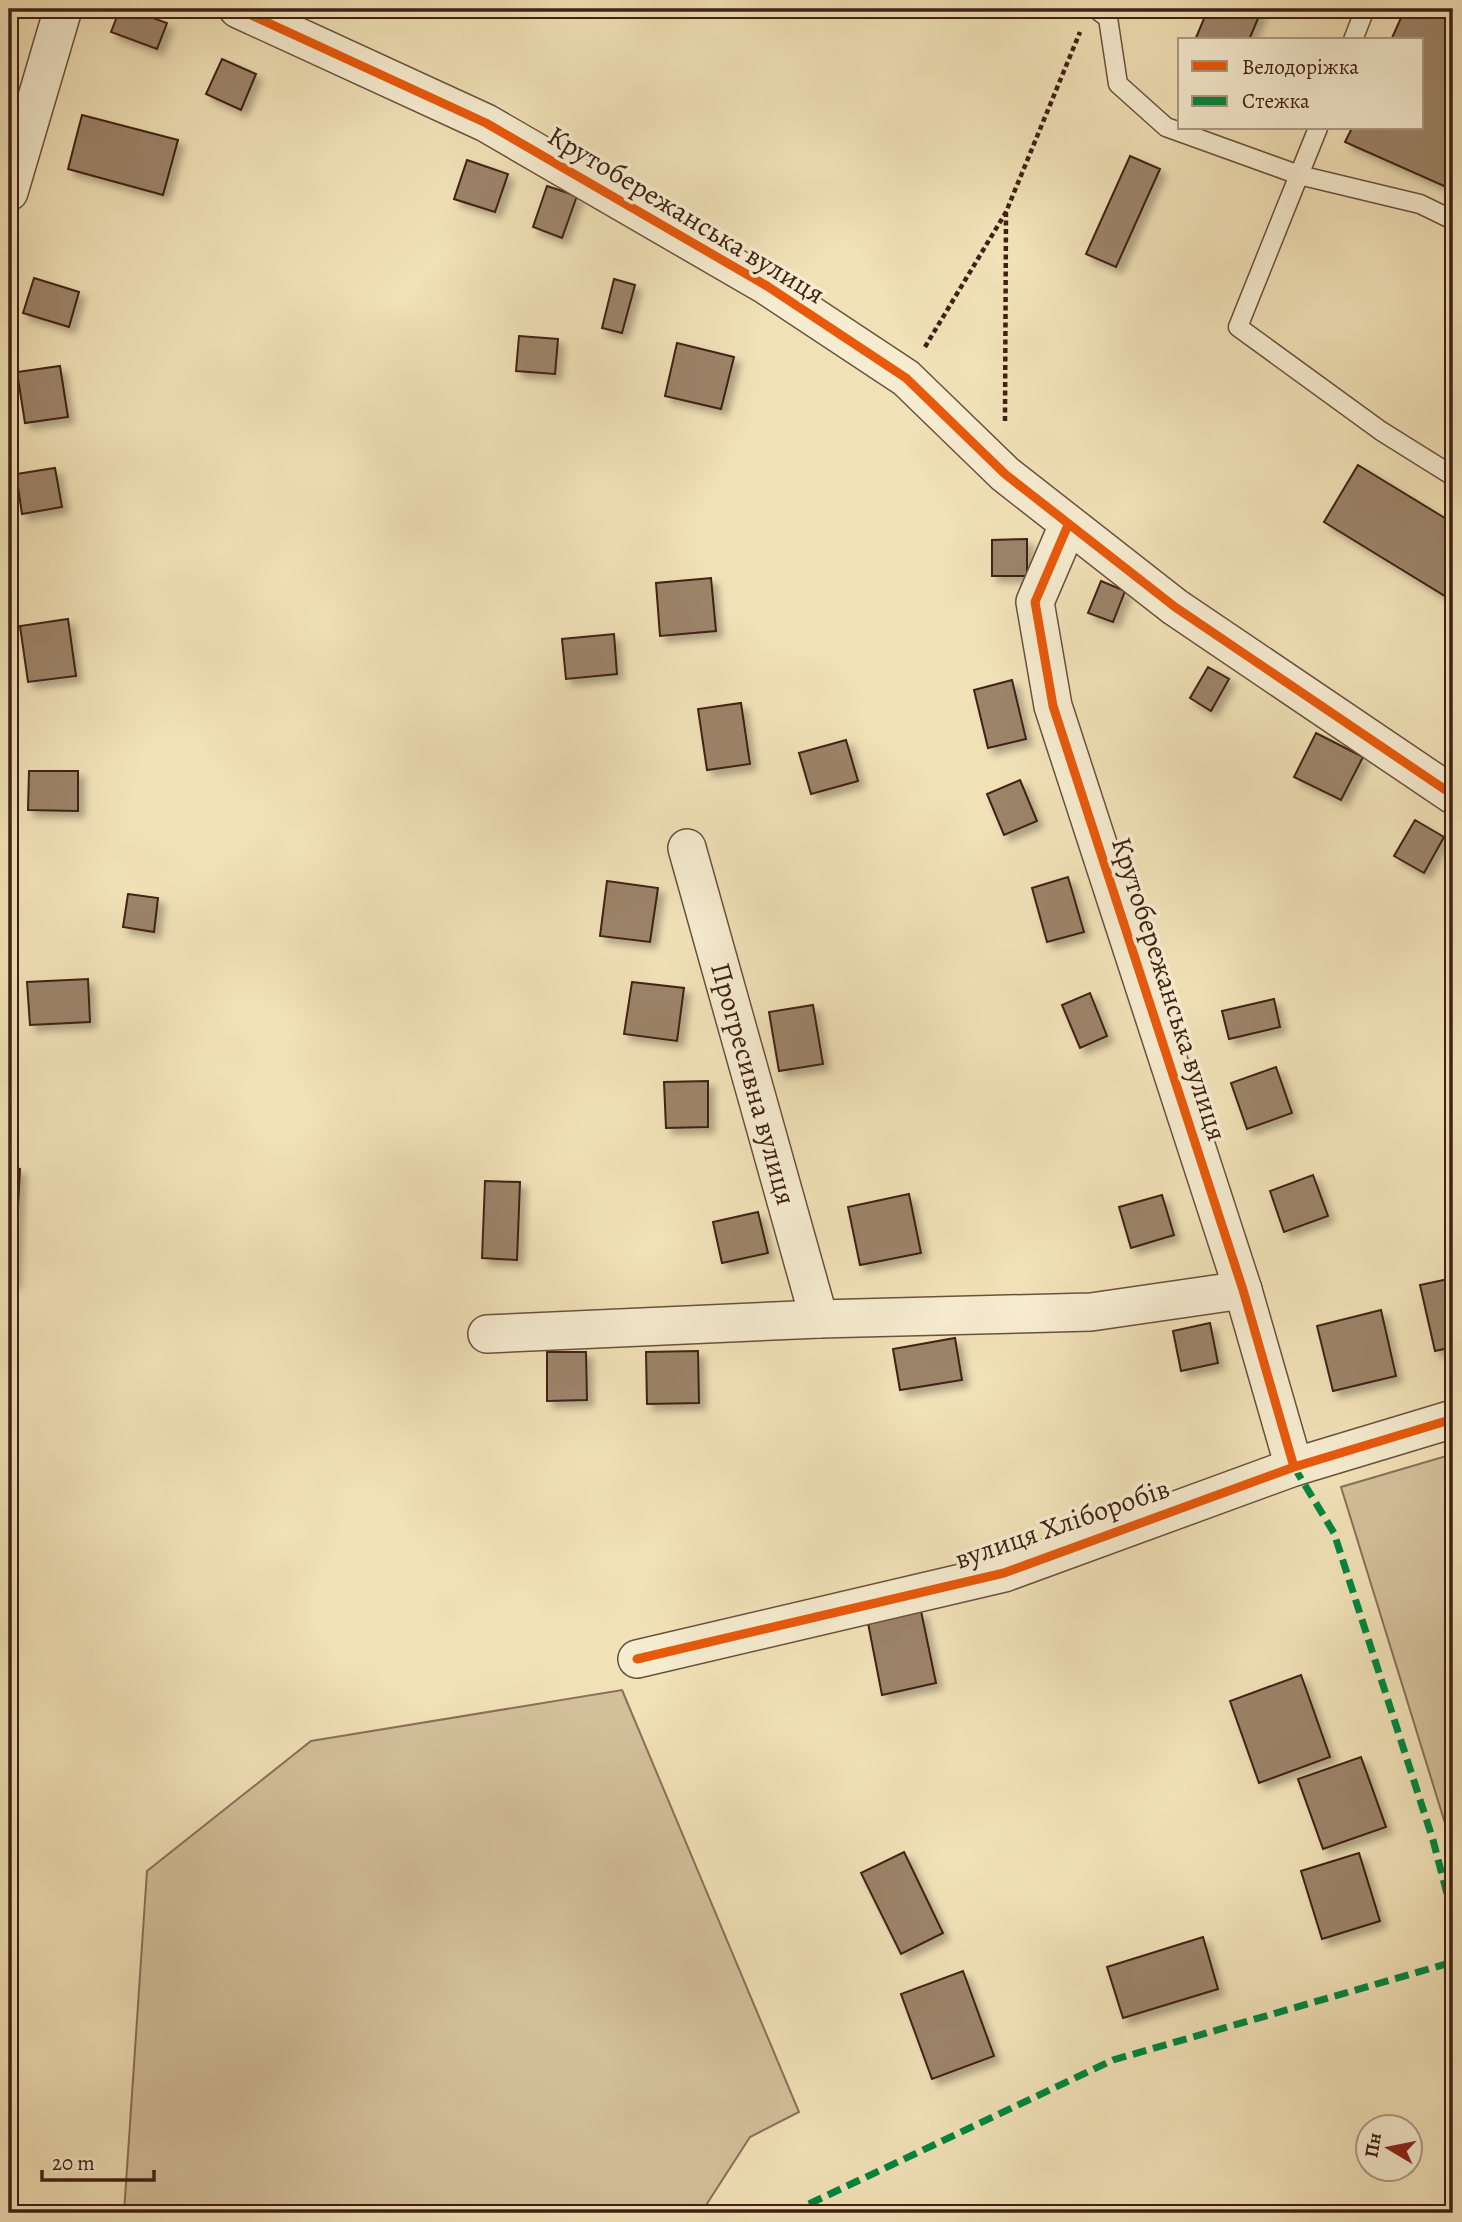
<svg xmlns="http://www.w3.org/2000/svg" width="1462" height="2222" font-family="Alegreya,serif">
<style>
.green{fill:#d3c09b;stroke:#8a7058;stroke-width:2}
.building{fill:#9c8469;stroke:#402014;stroke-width:2;filter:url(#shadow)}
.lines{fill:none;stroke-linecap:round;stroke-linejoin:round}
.lane-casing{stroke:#6c503d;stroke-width:21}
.street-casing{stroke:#6c503d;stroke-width:40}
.path{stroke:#402014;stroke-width:4.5;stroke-dasharray:5 3.5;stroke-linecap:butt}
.lane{stroke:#f6ecd0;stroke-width:18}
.street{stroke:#f6ecd0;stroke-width:37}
.quiet{stroke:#00873e;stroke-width:7;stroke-dasharray:14 7;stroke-linecap:butt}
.cycleway-casing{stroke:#f6ecd0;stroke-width:13}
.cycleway{stroke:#e8590c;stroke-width:9}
.labels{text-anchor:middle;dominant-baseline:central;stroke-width:7;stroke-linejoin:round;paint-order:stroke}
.street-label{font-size:28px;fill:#402014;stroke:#f6ecd0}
</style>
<defs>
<filter id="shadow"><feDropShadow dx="6" dy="6" stdDeviation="3.5" flood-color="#0004"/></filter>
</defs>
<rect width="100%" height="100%" fill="#f1e1b7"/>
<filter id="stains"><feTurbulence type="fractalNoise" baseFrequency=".00286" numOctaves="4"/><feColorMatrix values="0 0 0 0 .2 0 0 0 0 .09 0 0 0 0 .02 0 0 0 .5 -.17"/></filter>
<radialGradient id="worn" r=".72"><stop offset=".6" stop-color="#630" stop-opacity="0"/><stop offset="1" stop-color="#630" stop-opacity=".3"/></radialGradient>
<!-- green -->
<path class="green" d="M1453,1454v395l-112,-362z
M622,1690l177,422 -49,25 -49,76h-577l23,-342 164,-130z"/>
<!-- building -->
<path class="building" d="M120,9h8l39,14 -10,26 -46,-17z
M1208,9h54l-13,31h-54z
M1405,9h48v181l-108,-48 7,-14h70v-88h-31z
M222,59l34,15 -15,36 -35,-16z
M82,115l96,25 -15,55 -95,-26z
M1130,156l30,13 -44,98 -30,-13z
M467,160l41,14 -13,38 -41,-13z
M547,186l30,10 -15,42 -29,-11z
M34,278l45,14 -10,35 -46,-14z
M614,279l21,6 -13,48 -20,-5z
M519,336l39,3 -3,35 -39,-3z
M677,343l57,14 -13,52 -56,-13z
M60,366l8,51 -43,6 -8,-51z
M1358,465l95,58v78l-129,-79z
M55,468l7,39 -40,7 -6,-40z
M1027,539v37h-35v-36z
M711,578l5,53 -56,5 -4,-53z
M1101,581l24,10 -12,31 -25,-9z
M68,619l8,57 -48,6 -8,-56z
M614,634l3,40 -51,5 -4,-40z
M1208,667l21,12 -18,32 -21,-13z
M1012,680l14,59 -38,9 -14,-58z
M741,703l9,61 -43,6 -9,-61z
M1316,733l47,24 -22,43 -47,-23z
M846,740l12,41 -47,13 -12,-41z
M29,771h49v40l-50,-1z
M1020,780l17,41 -33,14 -17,-41z
M1415,820l29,17 -20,36 -30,-17z
M1068,877l16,55 -37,10 -15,-54z
M607,881l51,7 -8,54 -50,-6z
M128,894l30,4 -4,34 -31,-5z
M88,979l2,43 -60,3 -3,-43z
M632,982l52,6 -7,53 -53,-7z
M1090,993l17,43 -27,12 -18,-43z
M1274,999l6,28 -51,12 -7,-28z
M813,1005l10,59 -44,7 -10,-59z
M1276,1067l16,46 -45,16 -16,-46z
M708,1081v46l-42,1 -2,-46z
M9,1168l11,1 -6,114 -5,-1z
M1313,1175l15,41 -44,16 -14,-41z
M485,1181l35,1 -3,78 -35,-2z
M909,1194l12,59 -61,12 -12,-58z
M1162,1195l12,40 -43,13 -12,-41z
M758,1212l10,41 -46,10 -9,-41z
M1453,1278v69l-18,4 -15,-66z
M1381,1310l15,66 -63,15 -16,-65z
M1210,1323l8,40 -37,8 -8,-40z
M955,1338l7,42 -62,10 -7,-41z
M698,1351l1,52 -52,1 -1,-52z
M547,1352h39l1,48 -40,1z
M921,1611l15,72 -54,12 -14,-72z
M1301,1675l29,82 -71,26 -29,-82z
M1361,1757l25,70 -63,22 -25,-70z
M904,1852l39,81 -42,21 -40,-81z
M1359,1853l21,68 -58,18 -21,-68z
M1203,1937l15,52 -95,29 -16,-51z
M963,1971l31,85 -62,23 -31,-85z"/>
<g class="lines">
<!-- lane casing -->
<g class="lane-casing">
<path id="lane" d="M1096,9l12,9 10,66 48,43 133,48 19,-47
M1353,40l12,-31
M1453,220l-33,-16 -121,-29 -61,152 143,104 72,45"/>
</g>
<!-- street casing -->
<g class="street-casing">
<g id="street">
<path d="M238,9l248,114 281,163 139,92 99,96 170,133 278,188"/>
<path d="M9,192l54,-183"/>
<path d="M1068,525l-33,77 18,104 190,584 51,177"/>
<path id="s1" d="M687,848l132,471"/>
<path d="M487,1334l332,-15 272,-7 152,-22"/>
<path d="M637,1659l367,-86 290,-106 159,-48"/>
</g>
</g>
<!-- path -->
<path class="path" d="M925,347l81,-135 74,-180
M1005,421l1,-208"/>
<!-- lane -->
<use href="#lane" class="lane"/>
<!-- street -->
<use href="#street" class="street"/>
<!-- quiet -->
<path class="quiet" d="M1294,1467l40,66 99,307 20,77
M790,2213l323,-153 340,-98"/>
<!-- cycleway casing -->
<g class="cycleway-casing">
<path id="cycleway" d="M238,9l248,114 281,163 139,92 99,96 170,133 278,188
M1068,525l-33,77 18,104 190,584 51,177
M637,1659l367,-86 290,-106 159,-48"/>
</g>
<!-- cycleway -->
<use href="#cycleway" class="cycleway"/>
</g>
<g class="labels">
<!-- street labels -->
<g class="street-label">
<text transform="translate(686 215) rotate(31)">Крутобережанська вулиця</text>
<text transform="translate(1169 989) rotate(72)">Крутобережанська вулиця</text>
<text stroke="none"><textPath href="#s1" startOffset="245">Прогресивна вулиця</textPath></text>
<text transform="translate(1062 1524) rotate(-19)">вулиця Хліборобів</text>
</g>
</g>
<!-- margin -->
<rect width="1462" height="2222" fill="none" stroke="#f1e1b7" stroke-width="35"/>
<rect x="10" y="10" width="1441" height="2201" fill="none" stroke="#402014" stroke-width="3.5"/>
<rect x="18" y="18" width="1427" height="2187" fill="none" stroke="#402014" stroke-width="2"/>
<!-- legend -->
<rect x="1178" y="38" width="245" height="91" fill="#f6ecd0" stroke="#ad9a85" stroke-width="2"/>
<rect x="1192" y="61" width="35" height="10" fill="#e8590c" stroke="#ad9a85" stroke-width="2"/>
<text x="1242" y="74" font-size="21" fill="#402014">Велодоріжка</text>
<rect x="1192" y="96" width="35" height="10" fill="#00873e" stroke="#ad9a85" stroke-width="2"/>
<text x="1242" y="108" font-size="21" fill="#402014">Стежка</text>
<!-- north arrow -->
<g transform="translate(1389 2148) rotate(280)"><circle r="33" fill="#f6ecd0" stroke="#ad9a85" stroke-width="2"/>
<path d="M0-5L12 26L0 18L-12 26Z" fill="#8f2418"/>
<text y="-10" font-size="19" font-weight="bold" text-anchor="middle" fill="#402014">Пн</text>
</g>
<!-- scale -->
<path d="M42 2170v10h112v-10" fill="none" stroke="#402014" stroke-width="3.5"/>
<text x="52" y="2170" font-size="21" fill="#402014" stroke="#f6ecd0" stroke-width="5" paint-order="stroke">20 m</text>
<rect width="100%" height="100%" filter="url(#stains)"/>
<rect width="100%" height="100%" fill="url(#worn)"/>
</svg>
